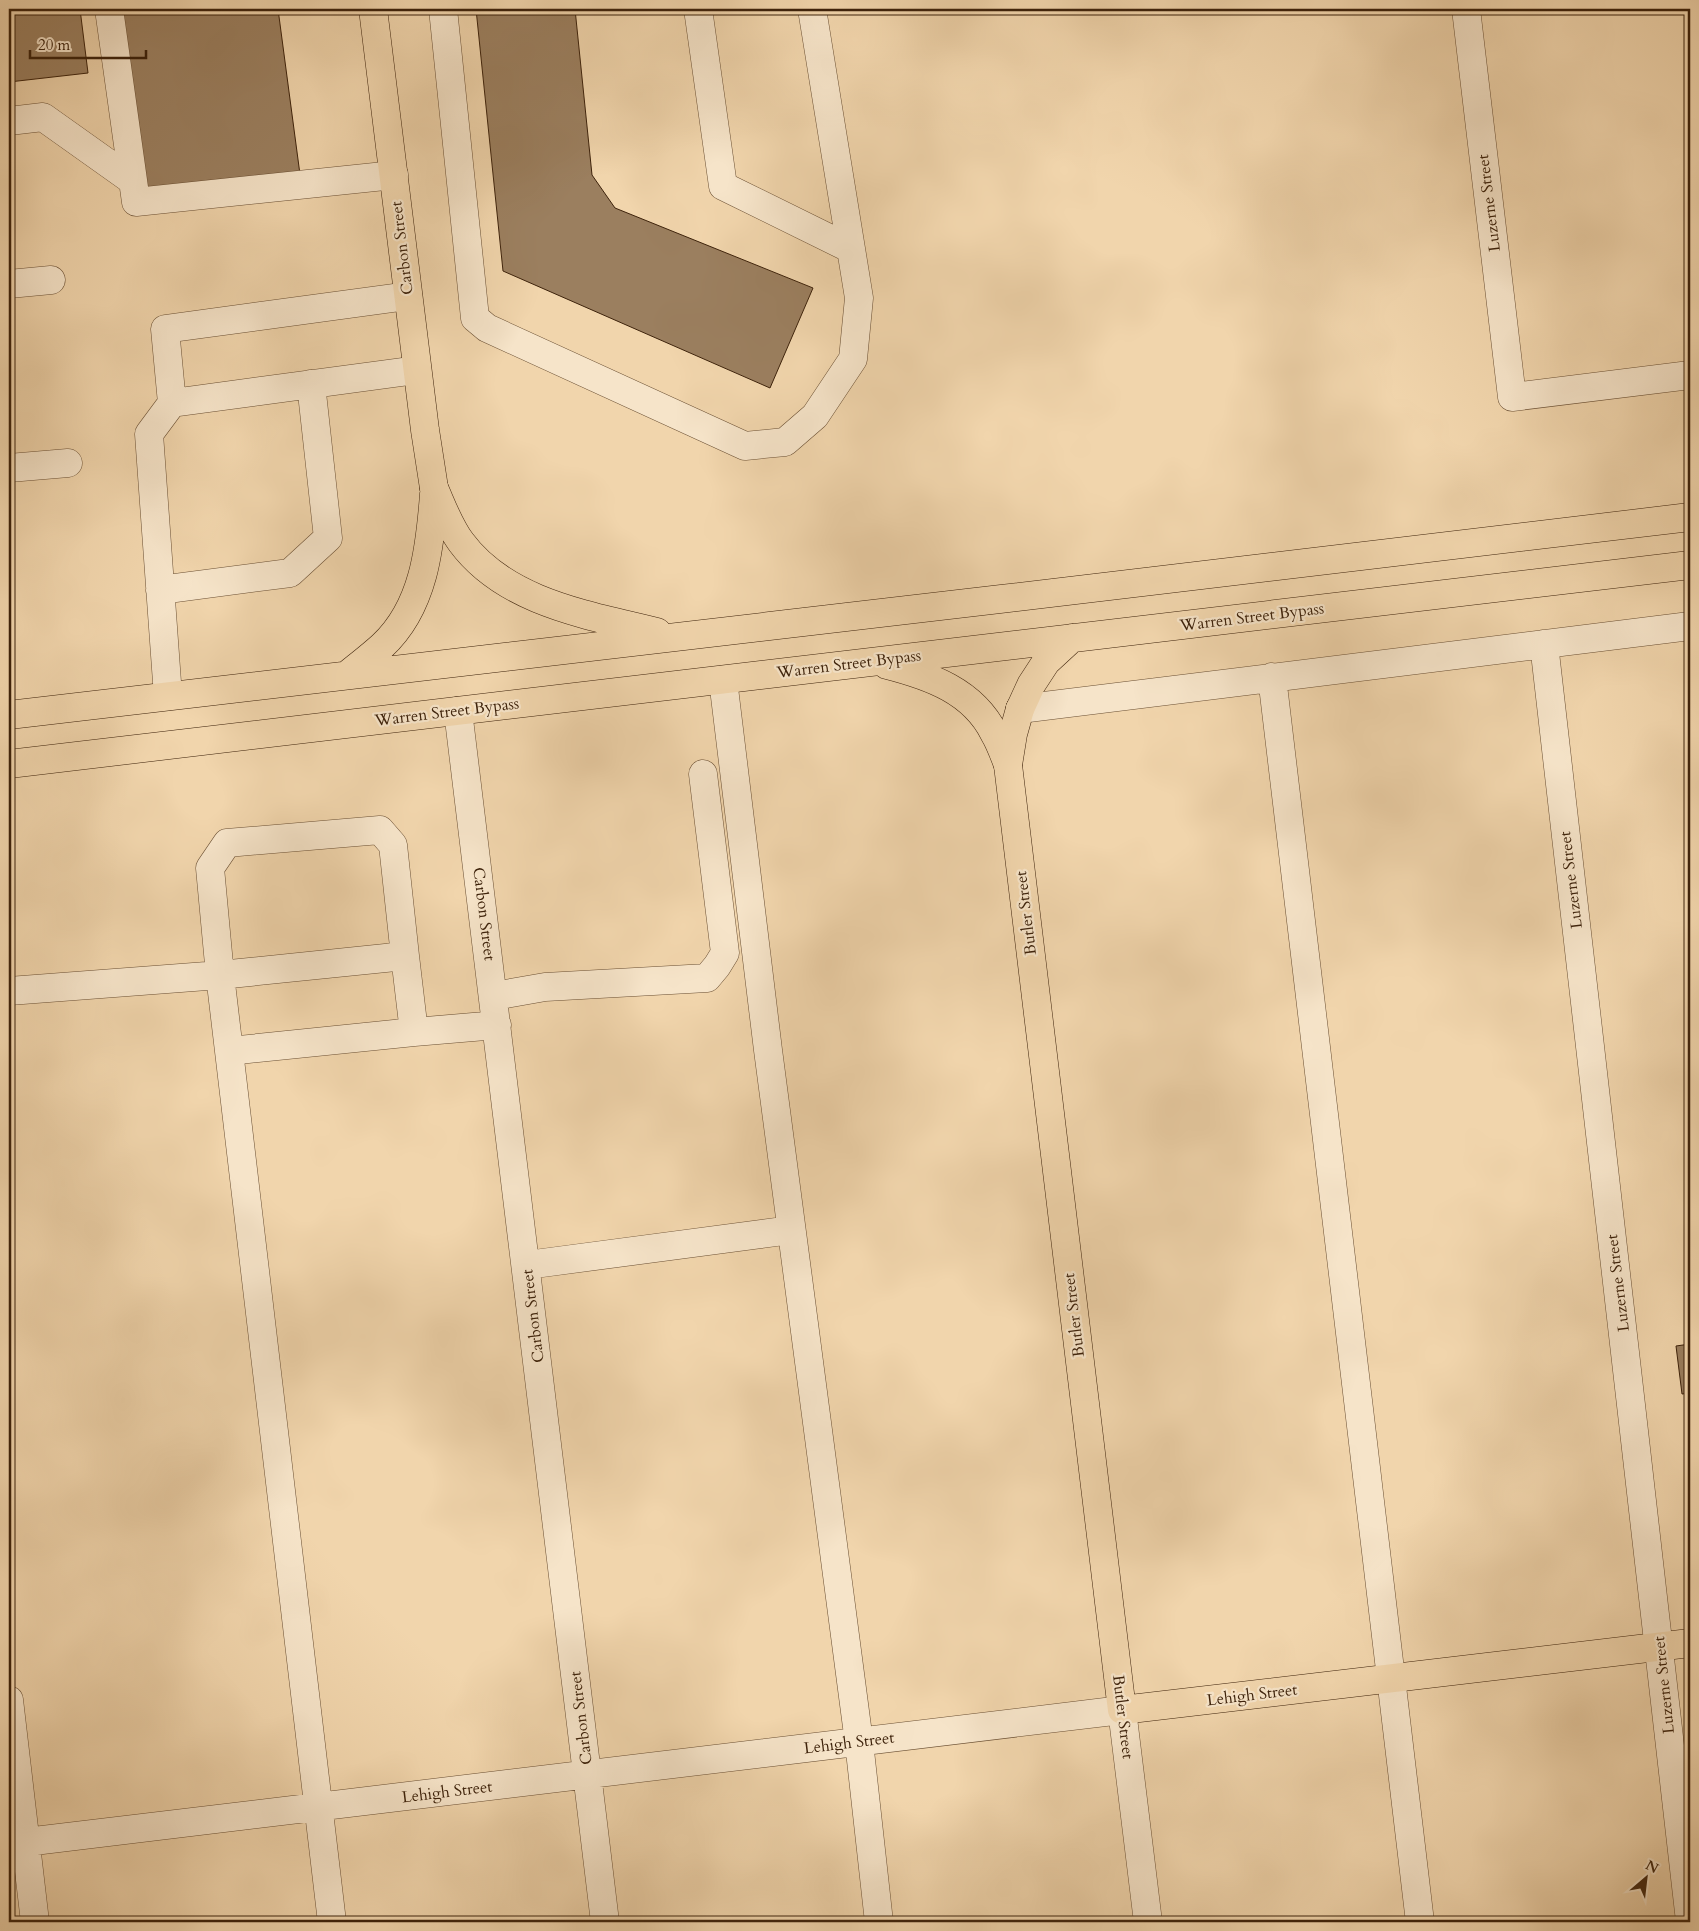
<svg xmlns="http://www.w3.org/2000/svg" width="1699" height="1931" font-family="Cardo,serif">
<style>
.building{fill:#9b7f5f;stroke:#3d220b}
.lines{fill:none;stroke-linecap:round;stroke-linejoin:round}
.minor-casing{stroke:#6a4f33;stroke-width:29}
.major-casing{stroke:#3d220b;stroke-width:29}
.highway-casing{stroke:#3d220b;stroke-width:29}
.minor{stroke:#f6e4c9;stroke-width:28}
.major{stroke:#f1d5ac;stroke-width:28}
.highway{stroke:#f1d5ac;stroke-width:28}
.labels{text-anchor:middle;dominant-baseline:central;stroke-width:4.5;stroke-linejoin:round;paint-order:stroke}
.street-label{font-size:16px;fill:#3d220b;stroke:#f6e4c9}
</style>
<rect width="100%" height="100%" fill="#f1d5ac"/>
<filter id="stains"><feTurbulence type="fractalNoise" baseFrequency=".004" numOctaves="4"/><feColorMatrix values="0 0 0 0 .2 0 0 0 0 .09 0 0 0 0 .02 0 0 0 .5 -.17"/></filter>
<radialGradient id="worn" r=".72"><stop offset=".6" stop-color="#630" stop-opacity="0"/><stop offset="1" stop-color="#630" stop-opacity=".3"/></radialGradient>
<!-- building -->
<path class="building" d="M9,9h71l8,64 -79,9z
M115,9h163l23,173 -161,14z
M476,9h99l17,166 23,33 198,80 -43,100 -267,-117z
M1690,1344v49l-8,1 -6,-48z"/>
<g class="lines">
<!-- minor casing -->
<g class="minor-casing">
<path id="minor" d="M109,9l27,193 258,-27
M443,9l32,309 12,10 258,118 40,-4 30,-26 38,-57 6,-61 -47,-289
M698,9l25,177 128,63
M1466,9l46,388 178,-22
M9,121l34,-4 90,64
M9,284l42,-4
M172,403l245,-33
M9,468l59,-5
M160,590l130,-17 38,-35 -17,-154
M1544,644l146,1277
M1272,677l148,1245
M723,680l45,370 91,692 20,180
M168,696l-19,-262 23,-31 -7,-74 243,-33
M1020,709l670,-83
M458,711l147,1211
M9,991l211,-16 185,-19 9,76 83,-7
M494,996l51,-9 162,-9 10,-12 8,-13 -22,-179
M229,1051l185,-19
M527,1265l264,-35
M9,1700l26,222
M9,1844l1113,-134 26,212
M332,1922l-112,-947 -10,-107 17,-25 153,-13 13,15 12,111"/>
</g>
<!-- major casing -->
<g class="major-casing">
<path id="major" d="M373,9l52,421 9,58
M1020,709l-7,25 -5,31 114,945 568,-67"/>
</g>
<!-- highway casing -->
<g class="highway-casing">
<path id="highway" d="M434,488c8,18 15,38 27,54 45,61 128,73 196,90
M887,665c43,11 86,26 107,68 6,10 10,21 14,32
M347,675c11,-9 24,-19 35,-29 42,-39 48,-98 52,-152
M1020,709l11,-24 15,-23 26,-24
M9,715c560,-66 1121,-130 1681,-198
M9,764l1681,-199"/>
</g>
<!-- minor -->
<use href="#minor" class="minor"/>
<!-- major -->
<use href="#major" class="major"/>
<!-- highway -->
<use href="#highway" class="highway"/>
</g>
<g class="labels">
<!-- street labels -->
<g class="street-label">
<text transform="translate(1489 203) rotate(-97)">Luzerne Street</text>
<text transform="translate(402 248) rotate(-97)">Carbon Street</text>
<text transform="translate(1252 617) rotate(-7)">Warren Street Bypass</text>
<text transform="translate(849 664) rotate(-7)">Warren Street Bypass</text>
<text transform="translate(447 712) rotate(-7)">Warren Street Bypass</text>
<text transform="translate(1571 880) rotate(-97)">Luzerne Street</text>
<text transform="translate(1026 913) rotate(-97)">Butler Street</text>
<text transform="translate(484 914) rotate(83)">Carbon Street</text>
<text transform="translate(1618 1283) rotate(-97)">Luzerne Street</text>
<text transform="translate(1074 1315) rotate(-97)">Butler Street</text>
<text transform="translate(533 1316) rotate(-97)">Carbon Street</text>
<text transform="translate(1664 1685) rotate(-96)">Luzerne Street</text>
<text transform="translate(1252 1695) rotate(-7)">Lehigh Street</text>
<text transform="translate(1123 1717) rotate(83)">Butler Street</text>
<text transform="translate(581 1718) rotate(-97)">Carbon Street</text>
<text transform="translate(849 1743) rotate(-7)">Lehigh Street</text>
<text transform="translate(447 1792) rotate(-7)">Lehigh Street</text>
</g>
</g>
<!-- margin -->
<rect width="1699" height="1931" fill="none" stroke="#f1d5ac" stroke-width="30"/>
<rect x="10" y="10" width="1679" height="1911" fill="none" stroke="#3d220b" stroke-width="2.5"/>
<rect x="15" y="15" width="1669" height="1901" fill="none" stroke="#3d220b"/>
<!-- north arrow -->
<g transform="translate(1646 1878) rotate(28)" stroke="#f6e4c9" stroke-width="4" paint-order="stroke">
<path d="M0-4L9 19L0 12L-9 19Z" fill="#3d220b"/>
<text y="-8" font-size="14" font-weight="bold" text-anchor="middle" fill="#3d220b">N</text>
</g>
<!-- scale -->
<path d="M30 50v8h116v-8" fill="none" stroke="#3d220b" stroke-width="2.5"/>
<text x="38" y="50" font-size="15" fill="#3d220b" stroke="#f6e4c9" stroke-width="4" paint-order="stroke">20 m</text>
<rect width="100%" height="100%" filter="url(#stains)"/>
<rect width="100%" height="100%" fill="url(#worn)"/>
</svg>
